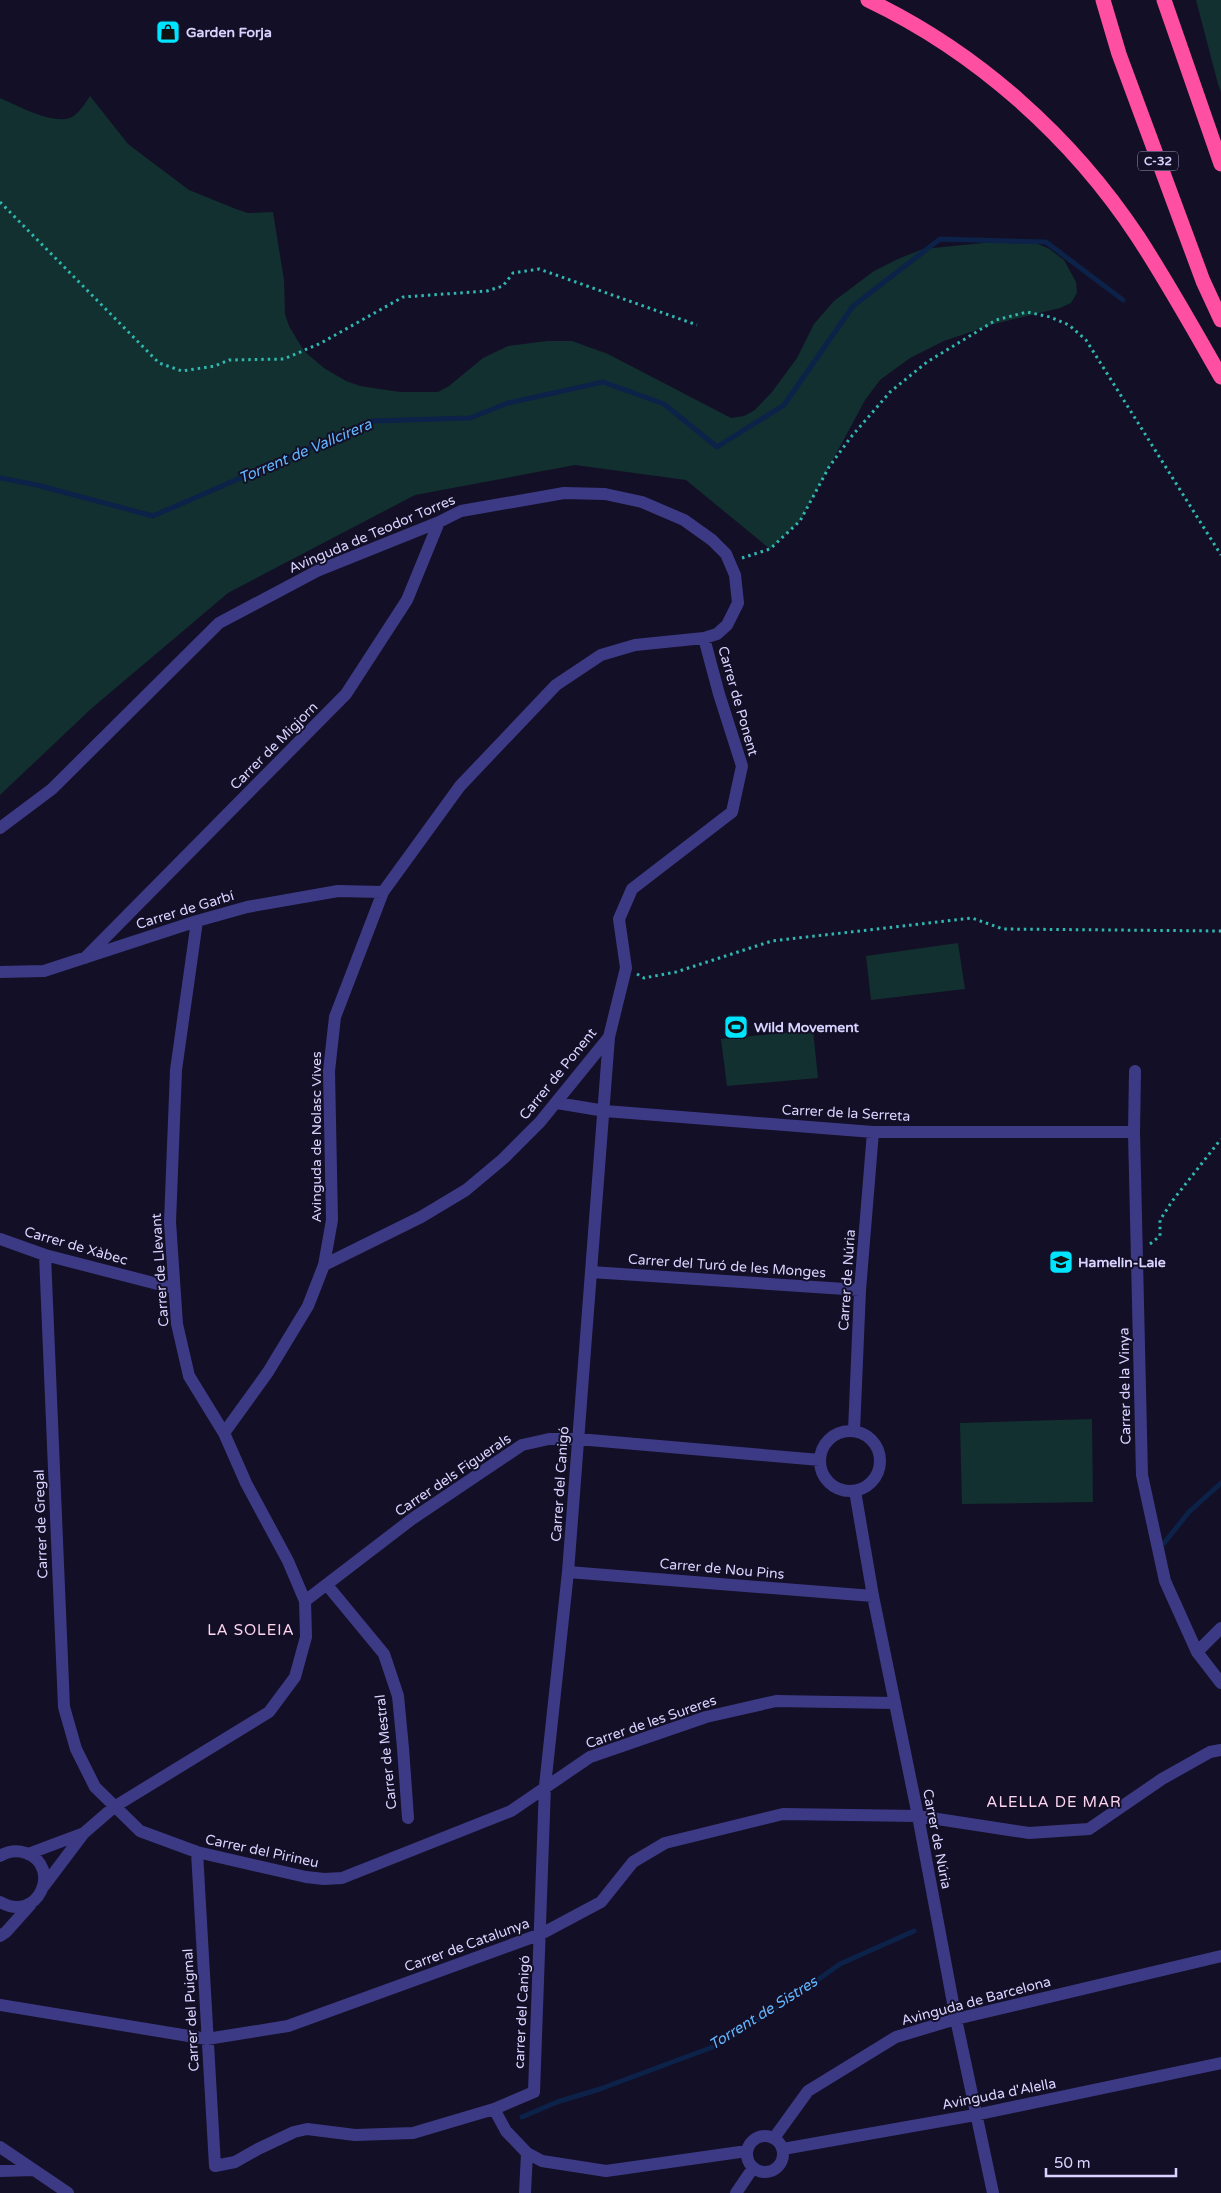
<svg xmlns="http://www.w3.org/2000/svg" width="1221" height="2193" font-family="'Varela Round',sans-serif">
<style>
.green{fill:#12302f}
.lines{fill:none;stroke-linecap:round;stroke-linejoin:round}
.stream{stroke:#0c2248;stroke-width:5}
.path{stroke:#2fb8b0;stroke-width:3;stroke-dasharray:2.5 4;stroke-linecap:butt}
.minor{stroke:#3d3a85;stroke-width:12}
.motorway{stroke:#ff4fa3;stroke-width:15}
.labels{text-anchor:middle;dominant-baseline:central;stroke-width:4;stroke-linejoin:round;paint-order:stroke}
.shield{fill:#130f26;stroke:#9e99be;stroke-width:1}
.shield-label{font-size:12px;font-weight:bold;fill:#d9d4ff}
.poi-label{font-size:14px;font-weight:bold;fill:#d9d4ff;stroke:#130f26;text-anchor:start}
.street-label{font-size:14px;fill:#d9d4ff;stroke:#130f26}
.water-label{font-size:15px;font-style:italic;fill:#62b6ff;stroke:#130f26}
.neighbourhood-label{font-size:15px;letter-spacing:1px;fill:#ffd6f0;stroke:#130f26}
</style>
<rect width="100%" height="100%" fill="#130f26"/>
<!-- green -->
<path class="green" d="M1196,0h25v92l-3,-8z
M90,96l38,48 61,46 47,19 12,4 25,-1 11,68 1,34 4,12 15,25 20,17 22,13 14,5 40,6h38l11,-6 34,-28 25,-12 39,-5h25l36,13 123,64 13,-2 11,-6 17,-18 25,-34 17,-34 20,-23 40,-30 24,-12 25,-10 101,-10 24,9 16,12 12,22 1,11 -6,10 -11,5 -66,16 -50,17 -34,17 -30,22 -15,20 -65,121 -30,28 -84,-69 -111,-15 -160,30 -187,98 -136,115 -92,87v-697c17,7 59,31 75,17 6,-5 11,-13 15,-19z
M958,943l7,46 -94,11 -5,-44z
M813,1030l5,48 -91,8 -6,-47z
M1092,1419l1,83 -131,2 -2,-81z"/>
<g class="lines">
<!-- stream -->
<path class="stream" d="M0,478l37,7 116,31 219,-95 98,-3 38,-15 95,-21 61,22 53,43 67,-42 69,-99 87,-67 106,3 77,58
M1164,1543l25,-31 32,-29
M522,2117l35,-15 43,-13 118,-44 67,-42 55,-39 74,-33"/>
<!-- path -->
<path class="path" d="M0,202l159,161 23,8 33,-5 14,-6 55,-1 37,-16 82,-46 84,-6 16,-5 10,-13 26,-4 158,56
M742,558l28,-9 30,-28 29,-54 22,-30 39,-45 37,-30 69,-42 31,-8 23,5 19,8 17,15 135,215
M637,974l7,4 32,-6 96,-31 200,-23 31,11 218,2
M1150,1244l10,-8v-16l13,-20 48,-61"/>
<!-- minor -->
<path class="minor" d="M0,828l52,-39 167,-166 98,-52 122,-49 22,-11 103,-18 41,1 37,8 42,18 28,20 14,14 9,21 3,28 -11,22 -10,9 -13,4 -69,7 -34,10 -45,30 -96,101 -77,106 -48,125 -6,54 3,149 -8,45 -16,41 -40,66 -44,61
M85,958l261,-264 61,-94 32,-78
M0,972l44,-1 153,-50 50,-14 91,-16 45,1
M1135,1071l-1,61 8,343 23,106 32,71 24,31
M557,1103l48,8 268,21h261
M0,1239l45,16 128,33
M45,1255l19,452 12,42 19,38 45,44 57,21 109,25 18,2 18,-1 169,-67 79,-54 116,-40 70,-16 118,2
M324,1265l97,-48 45,-27 37,-31 37,-37 69,-85 17,-69 -7,-49 13,-30 100,-77 10,-46 -23,-72 -15,-56
M591,1272l269,18
M820 1461a30 30 0 1 1 60 0a30 30 0 1 1-60 0Z
M854,1431l6,-141 13,-158
M855,1491l18,105 45,220 38,203 37,174
M568,1572l305,24
M327,1585l57,69 14,42 5,52 5,70
M305,1601l107,-82 110,-74 27,-6h29l242,21
M1197,1652l24,-24
M197,1852l18,314 20,-4 23,-13 36,-17 13,-3 48,6 58,-2 81,-24 40,-17 11,-306 23,-214 41,-535
M28,1854l56,-21
M0,1856c8,-5 17,-6 26,-3 37,14 12,71 -26,49
M44,1886l40,-53 30,-26 155,-95 26,-35 11,-40 -1,-36 -17,-40 -42,-78 -22,-50 -35,-57 -12,-52 -7,-102 6,-152 21,-149
M0,1936l6,-4 25,-28
M0,2005l207,34 81,-13 253,-92 60,-32 32,-40 32,-19 118,-29 135,2 111,17 60,-4 73,-50 48,-27 11,-2
M494,2109l12,22 21,22 15,8 64,10 141,-20
M747 2154a18 18 0 1 1 36 0a18 18 0 1 1-36 0Z
M774,2138l34,-47 88,-54 60,-18 265,-63
M0,2147l68,46
M783,2149l192,-34 246,-52
M0,2171l34,-1
M525,2193l2,-40
M736,2193l17,-25"/>
<!-- motorway -->
<path class="motorway" d="M868,0c109,52 204,137 270,237 30,46 56,93 83,140
M1103,0l16,54 84,227 18,39
M1164,0l57,164"/>
</g>
<!-- icons -->
<defs>
<g id="shop-square" transform="scale(1.25)"><rect x="-9" y="-9" width="18" height="18" rx="4" fill="#00e5ff" stroke="#130f26"/><path d="M-5-2.5h2.3a2.7 3.5 0 0 1 5.4 0H5L5.5 6h-11ZM-1.5-2.5h3a1.5 2.3 0 0 0-3 0Z" fill="#111"/></g>
<g id="stadium-square" transform="scale(1.25)"><rect x="-9" y="-9" width="18" height="18" rx="4" fill="#00e5ff" stroke="#130f26"/><path d="M0-5a6.5 5 0 1 0 0 10a6.5 5 0 1 0 0-10ZM-3.5-1.8h7v3.6h-7Z" fill="#111"/></g>
<g id="school-square" transform="scale(1.25)"><rect x="-9" y="-9" width="18" height="18" rx="4" fill="#00e5ff" stroke="#130f26"/><path d="M0-5L7-2L0 1L-7-2ZM-4 1L0 2.5L4 1V4Q0 6-4 4Z" fill="#111"/></g>
</defs>
<g fill-rule="evenodd">
<use href="#shop-square" x="168" y="32"/>
<use href="#stadium-square" x="736" y="1027"/>
<use href="#school-square" x="1061" y="1262"/>
</g>
<g class="labels">
<!-- shield labels -->
<rect class="shield" x="1138" y="151.5" width="40" height="19" rx="4"/>
<g class="shield-label">
<text x="1158" y="161">C-32</text>
</g>
<!-- poi labels -->
<g class="poi-label">
<text x="186" y="32">Garden Forja</text>
<text x="754" y="1027">Wild Movement</text>
<text x="1078" y="1262">Hamelin-Laie</text>
</g>
<!-- street labels -->
<g class="street-label">
<text transform="translate(372 534) rotate(-23)">Avinguda de Teodor Torres</text>
<text transform="translate(738 701) rotate(74)">Carrer de Ponent</text>
<text transform="translate(274 746) rotate(-45)">Carrer de Migjorn</text>
<text transform="translate(185 910) rotate(-17)">Carrer de Garbí</text>
<text transform="translate(558 1074) rotate(-51)">Carrer de Ponent</text>
<text transform="translate(846 1113) rotate(3)">Carrer de la Serreta</text>
<text transform="translate(316 1137) rotate(-90)">Avinguda de Nolasc Vives</text>
<text transform="translate(76 1246) rotate(16)">Carrer de Xàbec</text>
<text transform="translate(727 1266) rotate(4)">Carrer del Turó de les Monges</text>
<text transform="translate(160 1270) rotate(-94)">Carrer de Llevant</text>
<text transform="translate(847 1280) rotate(-86)">Carrer de Núria</text>
<text transform="translate(1125 1386) rotate(-91)">Carrer de la Vinya</text>
<text transform="translate(453 1475) rotate(-34)">Carrer dels Figuerals</text>
<text transform="translate(560 1484) rotate(-86)">Carrer del Canigó</text>
<text transform="translate(41 1524) rotate(-92)">Carrer de Gregal</text>
<text transform="translate(722 1569) rotate(5)">Carrer de Nou Pins</text>
<text transform="translate(651 1722) rotate(-19)">Carrer de les Sureres</text>
<text transform="translate(386 1752) rotate(-96)">Carrer de Mestral</text>
<text transform="translate(937 1839) rotate(79)">Carrer de Núria</text>
<text transform="translate(262 1851) rotate(12)">Carrer del Pirineu</text>
<text transform="translate(467 1945) rotate(-20)">Carrer de Catalunya</text>
<text transform="translate(976 2001) rotate(-15)">Avinguda de Barcelona</text>
<text transform="translate(191 2010) rotate(-93)">Carrer del Puigmal</text>
<text transform="translate(522 2012) rotate(-87)">carrer del Canigó</text>
<text transform="translate(999 2094) rotate(-11)">Avinguda d'Alella</text>
</g>
<!-- water labels -->
<g class="water-label">
<text transform="translate(305 451) rotate(-23)">Torrent de Vallcirera</text>
<text transform="translate(763 2013) rotate(-32)">Torrent de Sistres</text>
</g>
<!-- neighbourhood labels -->
<g class="neighbourhood-label">
<text x="251" y="1630">LA SOLEIA</text>
<text x="1054" y="1802">ALELLA DE MAR</text>
</g>
</g>
<!-- scale -->
<path d="M1046 2168v8h130v-8" fill="none" stroke="#d9d4ff" stroke-width="2.5"/>
<text x="1054" y="2168" font-size="15" fill="#d9d4ff" stroke="#130f26" stroke-width="4" paint-order="stroke">50 m</text>
</svg>
